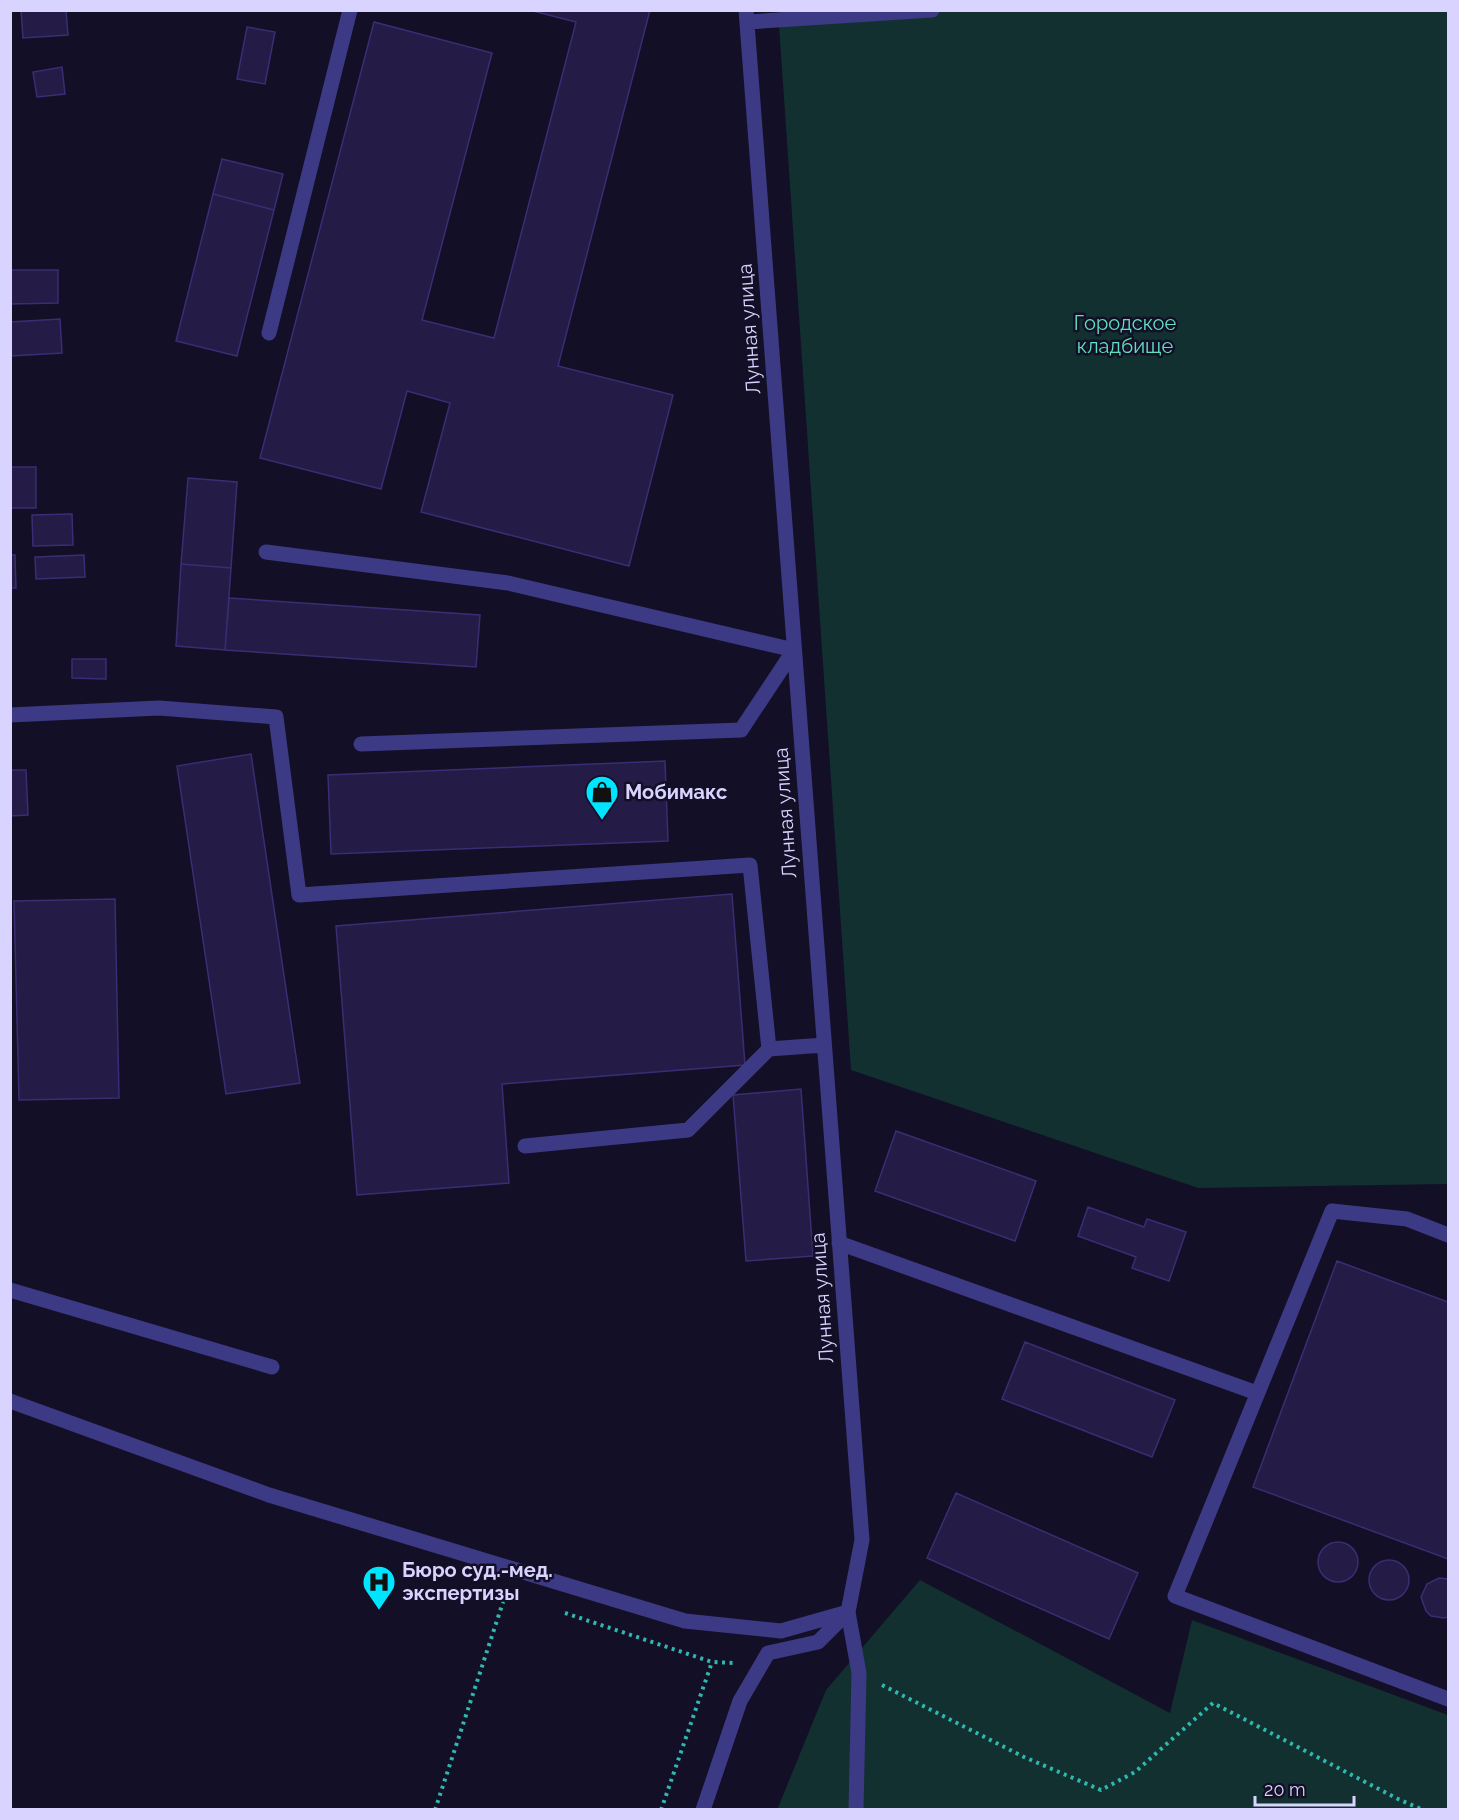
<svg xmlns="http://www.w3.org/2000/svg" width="1459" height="1820" font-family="Raleway,sans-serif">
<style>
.green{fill:#12302f}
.building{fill:#241b47;stroke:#3b2d73;stroke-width:1.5}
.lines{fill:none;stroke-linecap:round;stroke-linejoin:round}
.path{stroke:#2fb8b0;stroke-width:4;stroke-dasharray:3 4.5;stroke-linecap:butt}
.minor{stroke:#3d3a85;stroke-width:15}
.labels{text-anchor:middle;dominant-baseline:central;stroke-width:5;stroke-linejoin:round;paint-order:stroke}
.park-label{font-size:20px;fill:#5fe0c0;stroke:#130f26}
.street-label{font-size:20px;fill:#d9d4ff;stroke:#130f26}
.poi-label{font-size:20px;font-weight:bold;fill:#d9d4ff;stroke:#130f26;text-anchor:start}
</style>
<rect width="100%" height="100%" fill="#130f26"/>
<!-- green -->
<path class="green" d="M778,11h670v1173l-250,4 -347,-118z
M920,1580l250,133 22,-93 256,95v94l-671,1 49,-120z"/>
<!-- building -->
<path class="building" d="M21,10h45l2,25 -45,3z
M529,10h121l-92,356 115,29 -44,171 -208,-54 29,-109 -43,-12 -26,98 -121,-31 114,-436 118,31 -70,267 72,18 82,-316z
M247,27l28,5 -10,52 -28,-5z
M62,67l3,27 -28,3 -4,-25z
M222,159l61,15 -9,36 -61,-16z
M213,194l61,16 -37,146 -61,-15z
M10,270h48v33l-48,1z
M60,319l2,34 -51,3 -1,-34z
M10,467h26v41h-26z
M188,478l49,4 -6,86 -50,-4z
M72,514l1,31 -40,1 -1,-31z
M10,555h5l1,33h-6z
M84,555l1,22 -49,2 -1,-22z
M181,564l50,4 -6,82 -49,-4z
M229,598l251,17 -4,52 -251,-17z
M72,659h34v20l-34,-1z
M251,754l49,329 -74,11 -49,-328z
M665,761l3,80 -337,13 -3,-79z
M10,770h16l2,45 -18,1z
M732,894l13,171 -243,19 7,99 -152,12 -21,-269z
M115,899l4,199 -100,2 -5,-199z
M801,1089l12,167 -67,5 -13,-166z
M896,1131l140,50 -21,60 -140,-50z
M1088,1207l56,20 3,-8 39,13 -17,49 -37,-13 4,-11 -58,-21z
M1337,1261l111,41v257l-195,-72z
M1025,1342l150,58 -23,57 -150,-58z
M956,1493l182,80 -29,66 -182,-81z
M1318 1562a20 20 0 1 1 40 0a20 20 0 1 1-40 0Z
M1369 1580a20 20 0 1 1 40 0a20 20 0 1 1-40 0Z
M1439,1578l9,1v38l-4,1 -13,-2 -5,-5 -5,-14 6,-13z"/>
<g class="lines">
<!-- path -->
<path class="path" d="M565,1613l147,49 23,1
M882,1685l142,72 77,33 34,-18 78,-69 185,96 25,11
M435,1810l71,-217
M661,1810l51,-148"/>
<!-- minor -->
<path class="minor" d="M746,10l116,1530 -14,72 11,61 -3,137
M747,22l185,-12
M269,333l81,-323
M266,552l242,31 286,67 -53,80 -380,14
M10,715l149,-7 117,9 23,178 451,-30 19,184
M525,1146l163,-16 81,-81 55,-4
M1448,1235l-41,-16 -75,-8 -157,385 273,103
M839,1243l418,150
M10,1290l262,77
M10,1401l259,94 416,126 96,10 67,-19
M703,1810l37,-109 28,-48 50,-11 28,-28"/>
</g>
<!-- icons -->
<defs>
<g id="shop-pin" transform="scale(1.725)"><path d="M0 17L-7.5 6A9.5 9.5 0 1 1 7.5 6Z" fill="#00e5ff" stroke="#130f26"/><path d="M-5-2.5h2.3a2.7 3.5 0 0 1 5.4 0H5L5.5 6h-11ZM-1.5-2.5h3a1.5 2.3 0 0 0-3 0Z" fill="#111"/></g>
<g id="hospital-pin" transform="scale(1.725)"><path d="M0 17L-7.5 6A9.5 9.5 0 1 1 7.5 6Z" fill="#00e5ff" stroke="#130f26"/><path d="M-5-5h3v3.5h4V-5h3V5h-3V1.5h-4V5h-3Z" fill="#111"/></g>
</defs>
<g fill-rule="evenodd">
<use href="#shop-pin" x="602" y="792"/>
<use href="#hospital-pin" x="379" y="1582"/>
</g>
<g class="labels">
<!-- park labels -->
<g class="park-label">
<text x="1125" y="323">Городское<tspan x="1125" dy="23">кладбище</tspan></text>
</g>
<!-- street labels -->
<g class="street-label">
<text transform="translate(749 329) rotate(-94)">Лунная улица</text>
<text transform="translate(785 813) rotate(-94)">Лунная улица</text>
<text transform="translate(822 1298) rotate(-94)">Лунная улица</text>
</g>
<!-- poi labels -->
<g class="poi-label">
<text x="625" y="792">Мобимакс</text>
<text x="402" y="1570">Бюро суд.-мед.<tspan x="402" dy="23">экспертизы</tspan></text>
</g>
</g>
<!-- border -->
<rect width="1459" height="1820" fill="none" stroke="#d9d4ff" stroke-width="24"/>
<!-- scale -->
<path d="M1255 1796v9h99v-9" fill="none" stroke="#d9d4ff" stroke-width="3"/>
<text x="1264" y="1796" font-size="18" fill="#d9d4ff" stroke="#130f26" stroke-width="4.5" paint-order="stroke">20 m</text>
</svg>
